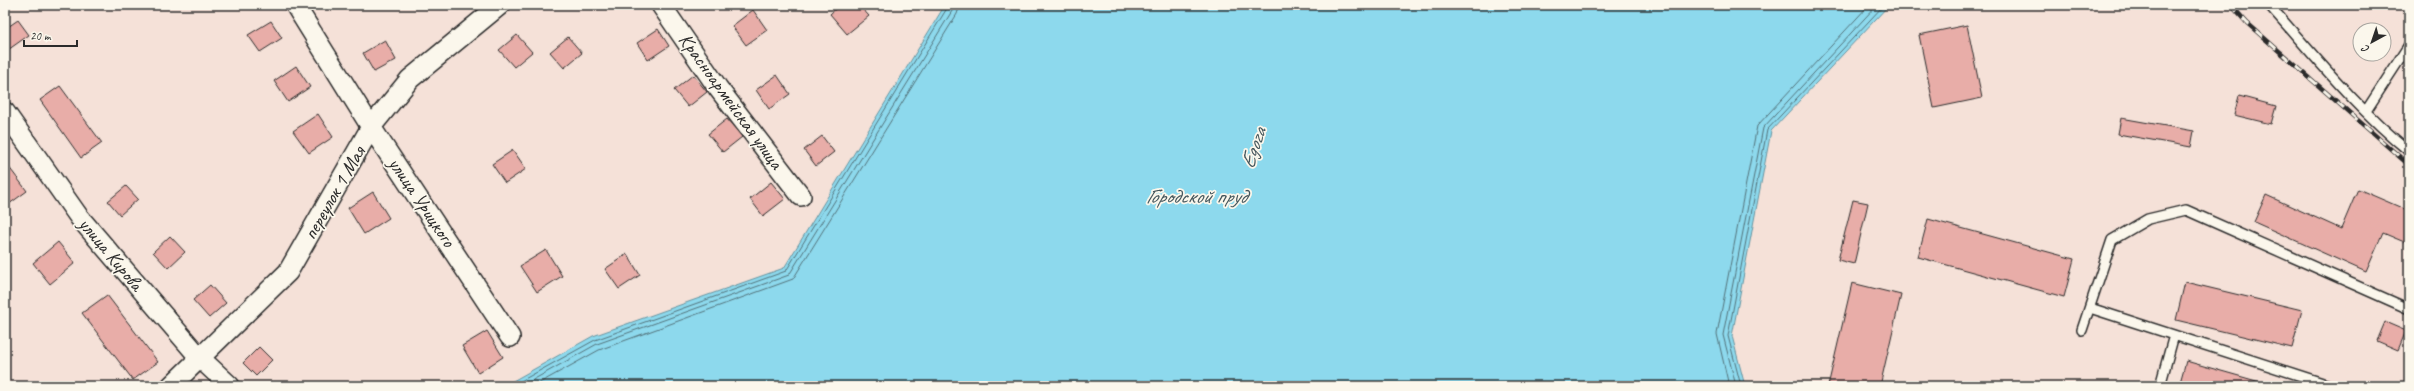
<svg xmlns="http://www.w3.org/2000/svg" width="2414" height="391" font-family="Caveat,sans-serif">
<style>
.water{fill:#8dd9ed;stroke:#66939f}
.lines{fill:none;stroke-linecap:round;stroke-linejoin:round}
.shore{stroke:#527179;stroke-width:1}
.building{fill:#e8ada8;stroke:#2b2b2b}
.service-casing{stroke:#2b2b2b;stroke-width:12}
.minor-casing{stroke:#2b2b2b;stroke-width:22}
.service{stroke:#fbf7ec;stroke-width:9}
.minor{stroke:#fbf7ec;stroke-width:19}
.rail-casing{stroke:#2b2b2b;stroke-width:4.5}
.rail{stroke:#fbf7ec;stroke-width:3;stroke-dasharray:9;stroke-linecap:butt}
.labels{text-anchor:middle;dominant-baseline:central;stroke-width:3.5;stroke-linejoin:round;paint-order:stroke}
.street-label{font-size:20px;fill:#2b2b2b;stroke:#fbf7ec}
.water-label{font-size:21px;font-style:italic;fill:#44565c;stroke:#fbf7ec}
</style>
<rect width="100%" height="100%" fill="#f5e1d8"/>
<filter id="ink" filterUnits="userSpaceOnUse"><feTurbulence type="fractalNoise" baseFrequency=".025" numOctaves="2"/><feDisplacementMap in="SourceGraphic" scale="8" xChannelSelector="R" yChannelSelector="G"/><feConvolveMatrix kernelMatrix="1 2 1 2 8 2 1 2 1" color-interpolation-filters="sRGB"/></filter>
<g filter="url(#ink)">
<!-- water -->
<path class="water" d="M945,5h944l-118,126 -39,205 13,50h-1241l89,-50 191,-68z"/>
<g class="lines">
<!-- shore -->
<path class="shore" d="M512,386l83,-46 191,-69 163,-266
M522,386l75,-42 192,-69 163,-264 2,-6
M534,386l65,-36 194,-71 164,-265 3,-9
M1729,386l-12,-52 40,-208 112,-121
M1736,386l-13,-51 40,-207 114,-123
M1741,386l-13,-50 39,-206 117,-125"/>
</g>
<!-- building -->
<path class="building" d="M840,5h19l10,11 -22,18 -17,-20z
M753,10l14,20 -21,15 -14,-19z
M18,20l11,15 -24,17v-23z
M271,21l11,17 -22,14 -12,-17z
M1967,25l15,73 -48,10 -15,-73z
M658,29l11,17 -21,14 -11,-17z
M517,35l15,17 -18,15 -15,-17z
M568,37l14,16 -18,15 -14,-16z
M385,40l11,20 -22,12 -11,-19z
M296,66l14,21 -22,15 -14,-21z
M693,75l14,17 -19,15 -14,-17z
M777,75l13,19 -21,15 -13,-19z
M60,86l42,57 -21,15 -41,-58z
M2239,96l37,10 -5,18 -37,-9z
M318,114l15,23 -24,16 -16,-22z
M2121,118l73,13 -3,16 -73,-13z
M727,119l15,18 -19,15 -15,-18z
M822,136l12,16 -18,14 -12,-16z
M513,150l13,19 -21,14 -13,-19z
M5,162l22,29 -22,16z
M771,182l14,17 -22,17 -13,-17z
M126,186l12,13 -18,16 -12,-14z
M2358,189l51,22v33l-26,-11 -17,39 -112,-50 12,-27 75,34z
M373,192l16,26 -25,16 -16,-26z
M1853,200l15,3 -14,61 -16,-4z
M1928,219l146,40 -10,38 -146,-40z
M170,236l15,16 -17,16 -15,-16z
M58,242l17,21 -25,21 -17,-21z
M546,250l16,26 -25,16 -17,-26z
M627,254l13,21 -21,14 -14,-20z
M2185,282l117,28 -10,38 -116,-28z
M1852,283l49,12 -21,91h-52z
M210,285l16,18 -17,15 -16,-18z
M107,295l51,67 -25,18 -51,-67z
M2385,322l21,9 -8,19 -21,-9z
M487,331l16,26 -25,16 -16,-27z
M259,347l13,13 -16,16 -13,-13z
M2186,361l74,21v4h-81z"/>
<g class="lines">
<!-- service casing -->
<g class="service-casing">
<path id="service" d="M2269,5c44,49 88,104 140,146
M2366,111l43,-66
M2090,308l242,78
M2082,330l30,-90 36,-21 38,-9 223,99
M2160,386l14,-51"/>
</g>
<!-- minor casing -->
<g class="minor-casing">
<path id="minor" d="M295,5l76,122 139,210
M661,5l57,83 83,108
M5,112l74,105 121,141 30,28
M171,386l117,-114 83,-145 39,-48 90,-74"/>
</g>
<!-- service -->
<use href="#service" class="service"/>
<!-- minor -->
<use href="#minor" class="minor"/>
<!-- rail casing -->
<g class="rail-casing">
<path id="rail" d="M2231,5l16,18 162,142"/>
</g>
<!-- rail -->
<use href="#rail" class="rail"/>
</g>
</g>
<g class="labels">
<!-- street labels -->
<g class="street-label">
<text transform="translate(731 101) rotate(54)">Красноармейская улица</text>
<text transform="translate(334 193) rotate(-60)">переулок 1 Мая</text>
<text transform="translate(422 202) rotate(56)">улица Урицкого</text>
<text transform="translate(111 254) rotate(50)">улица Кирова</text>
</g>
<!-- water labels -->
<g class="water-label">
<text transform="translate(1253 148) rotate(-71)">Egoza</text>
<text x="1196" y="196">Городской пруд</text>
</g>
</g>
<!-- margin -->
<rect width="2414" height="391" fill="none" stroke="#fbf7ec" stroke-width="20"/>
<rect x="10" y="10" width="2394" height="371" fill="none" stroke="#2b2b2b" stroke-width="1.5" filter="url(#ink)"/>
<!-- north arrow -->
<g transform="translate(2372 42) rotate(220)"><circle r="19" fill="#fbf7ec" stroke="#a8a59f"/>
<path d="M0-3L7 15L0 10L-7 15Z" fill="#2b2b2b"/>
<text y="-6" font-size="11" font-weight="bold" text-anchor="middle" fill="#2b2b2b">С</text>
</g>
<!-- scale -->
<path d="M24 40v6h53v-6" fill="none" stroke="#2b2b2b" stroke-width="2"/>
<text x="30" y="40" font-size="12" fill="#2b2b2b" stroke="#fbf7ec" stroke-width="3" paint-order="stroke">20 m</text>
</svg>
